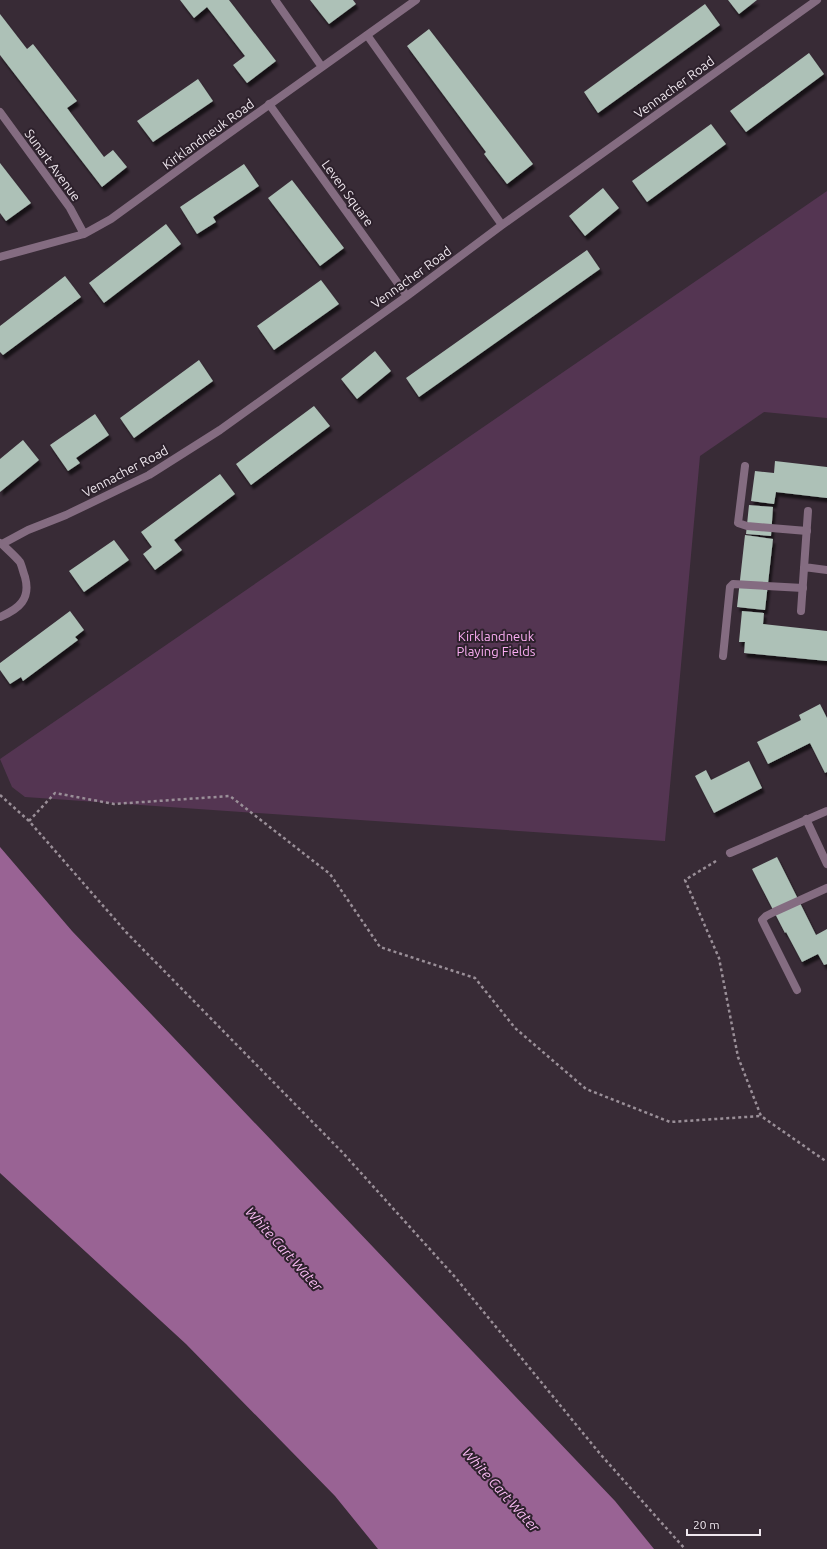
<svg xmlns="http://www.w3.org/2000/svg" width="827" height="1549" font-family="Ubuntu,sans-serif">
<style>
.green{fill:#543552}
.water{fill:#996394}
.building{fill:#adc1b7;filter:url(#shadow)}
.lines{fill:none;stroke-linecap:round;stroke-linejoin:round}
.path{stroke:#9a8f98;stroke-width:2.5;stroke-dasharray:3 3;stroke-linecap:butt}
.lane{stroke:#846c81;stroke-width:8}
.street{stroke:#846c81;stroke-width:8}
.labels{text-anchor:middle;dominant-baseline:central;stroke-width:4;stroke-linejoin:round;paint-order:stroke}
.street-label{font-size:13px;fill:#efe7ee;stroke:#2d212c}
.park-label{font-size:13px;fill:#fcaef4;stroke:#2d212c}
.water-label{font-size:14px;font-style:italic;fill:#f9bbf3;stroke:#2d212c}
</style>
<defs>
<filter id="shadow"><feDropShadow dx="2.5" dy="4.5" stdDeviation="1" flood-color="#0009"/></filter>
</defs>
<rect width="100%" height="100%" fill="#382b36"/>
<!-- green -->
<path class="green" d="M827,191v227l-63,-6 -64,44 -35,385 -640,-44 -13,-10 -12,-28z"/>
<!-- water -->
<path class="water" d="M0,847l72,84 543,570 39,48h-276l-43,-53 -149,-152 -186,-171z"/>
<!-- building -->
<path class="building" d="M180,0h49l47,61 -29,22 -14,-18 12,-9 -38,-49 -13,11z
M310,0h43l3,4 -27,20z
M728,0h29l-18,14z
M705,4l15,21 -122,88 -14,-21z
M0,14l27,35 6,-5 44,57 -10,7 37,49 9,-7 14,17 -25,20 -102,-132z
M429,29l104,135 -26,20 -23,-30 2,-2 -79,-106z
M809,53l15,21 -78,58 -16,-21z
M198,79l15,22 -60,41 -16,-21z
M711,124l15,20 -79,58 -15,-21z
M0,163l31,40 -25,18 -6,-8z
M244,164l15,22 -46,31 3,5 -19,12 -17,-27z
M292,180l52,68 -24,18 -52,-68z
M603,188l16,20 -34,28 -16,-20z
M166,224l15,20 -77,59 -15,-20z
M587,250l13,19 -181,128 -13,-19z
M65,276l16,21 -78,58 -3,-3v-26z
M321,280l18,24 -65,46 -17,-24z
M375,351l16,20 -34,28 -16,-20z
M199,360l14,21 -79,57 -14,-20z
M314,406l16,20 -79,59 -15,-21z
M95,414l14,21 -33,23 4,5 -12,8 -18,-26z
M23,440l16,20 -39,32v-33z
M775,461l52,6v31l-51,-6 -2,12 -23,-3 4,-30 19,2z
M220,474l15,20 -61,46 8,10 -27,20 -12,-16 9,-7 -11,-15z
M749,505l24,2 -2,29 -25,-2z
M745,535l28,4 -8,71 -28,-3z
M114,540l15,20 -45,32 -15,-21z
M70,611l14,19 -9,7 3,3 -55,41 -2,-4 -11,7 -10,-14v-7z
M742,611l22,2 -1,11 64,7v30l-83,-8 1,-11h-6z
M820,704l7,14v54l-2,1 -15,-30 -42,21 -11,-22 44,-22 -2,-5z
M749,761l13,27 -48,25 -19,-37 11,-6 5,10z
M777,857l39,78 11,-6v35l-3,1 -6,-11 -16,8 -16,-30 -1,1 -33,-64z"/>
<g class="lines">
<!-- path -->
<path class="path" d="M0,795l29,26 97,111 217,221 112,124 146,178 84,94
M29,821l26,-28 59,11 116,-8 100,78 50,73 95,31 40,50 71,61 84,33 91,-6
M716,861l-31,19 34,78 19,99 23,59 66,46"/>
<!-- lane -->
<path class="lane" d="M745,466l-7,57 9,3 60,5
M723,656l7,-69 3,-3 70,4
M797,990l-35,-70 4,-4 8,-4 53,-24"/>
<!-- street -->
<path class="street" d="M275,0l47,67
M367,35l135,190
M269,104l138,192
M0,112l70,96 14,26
M0,257l84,-23 27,-15 92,-67 213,-152
M0,543l2,1c6,6 13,12 18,18 2,4 3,10 5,15 6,22 -6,32 -25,40
M2,544l26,-14 38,-15 83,-40 71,-45 187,-134 95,-71 315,-225
M804,567l23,3
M801,611l7,-100
M806,819l21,45
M730,853l97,-42"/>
</g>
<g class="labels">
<!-- street labels -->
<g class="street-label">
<text transform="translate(674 87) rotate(-36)">Vennacher Road</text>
<text transform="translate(208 134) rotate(-36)">Kirklandneuk Road</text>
<text transform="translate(53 165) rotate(54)">Sunart Avenue</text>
<text transform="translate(348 193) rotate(54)">Leven Square</text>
<text transform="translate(411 277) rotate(-36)">Vennacher Road</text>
<text transform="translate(125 471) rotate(-28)">Vennacher Road</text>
</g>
<!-- park labels -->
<g class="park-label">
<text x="496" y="636">Kirklandneuk<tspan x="496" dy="15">Playing Fields</tspan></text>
</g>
<!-- water labels -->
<g class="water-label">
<text transform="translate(284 1249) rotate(48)">White Cart Water</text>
<text transform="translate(501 1490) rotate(48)">White Cart Water</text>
</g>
</g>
<!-- scale -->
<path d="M687 1529v6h73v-6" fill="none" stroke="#efe7ee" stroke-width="2"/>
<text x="693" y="1529" font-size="12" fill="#efe7ee" stroke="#2d212c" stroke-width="3" paint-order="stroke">20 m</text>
</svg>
